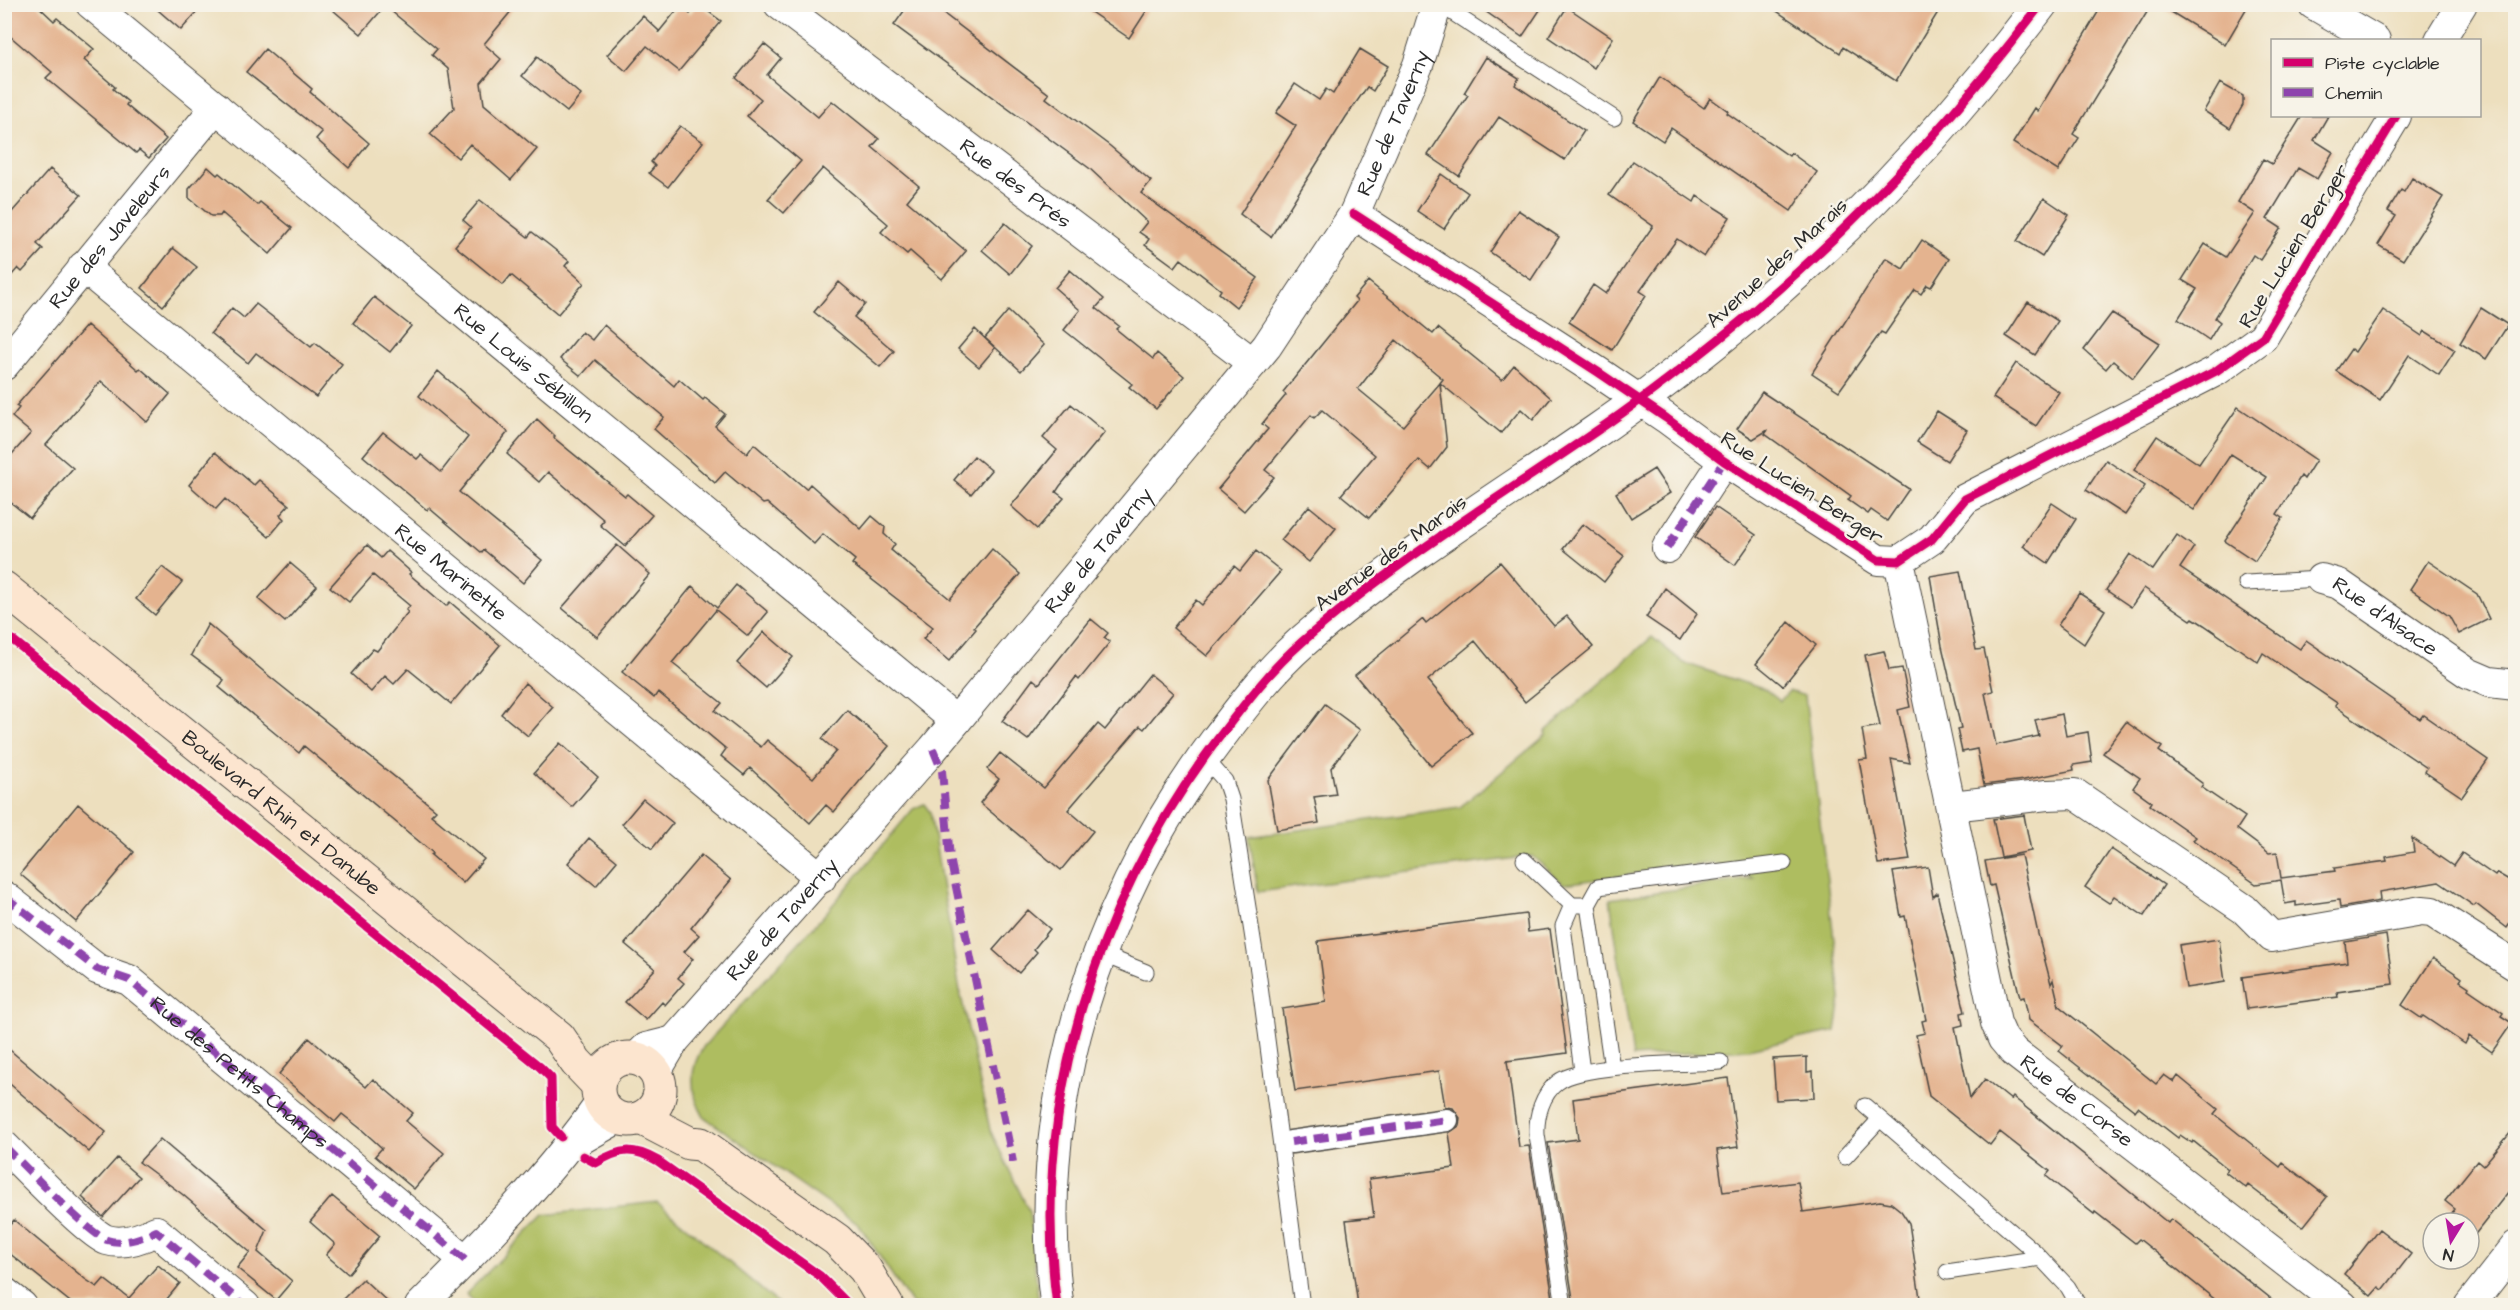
<svg xmlns="http://www.w3.org/2000/svg" width="2520" height="1310" font-family="'Architects Daughter',sans-serif">
<style>
.green{fill:#aebd60;stroke:#6c7446;stroke-width:1.5}
.building{fill:#e4b38f}
.lines{fill:none;stroke-linecap:round;stroke-linejoin:round}
.service-casing{stroke:#484641;stroke-width:17}
.pedestrian-casing{stroke:#484641;stroke-width:25}
.minor-casing{stroke:#484641;stroke-width:32}
.tertiary-casing{stroke:#484641;stroke-width:35}
.secondary-casing{stroke:#484641;stroke-width:35}
.service{stroke:#fff;stroke-width:15}
.pedestrian{stroke:#fff;stroke-width:22}
.minor{stroke:#fff;stroke-width:30}
.tertiary{stroke:#fff;stroke-width:33}
.secondary{stroke:#fce5cf;stroke-width:33}
.quiet{stroke:#8e44ad;stroke-width:8;stroke-dasharray:15 8;stroke-linecap:butt}
.cycleway-casing{stroke:#f7f3e8;stroke-width:13}
.cycleway{stroke:#d6006c;stroke-width:9}
.labels{text-anchor:middle;dominant-baseline:central;stroke-width:5;stroke-linejoin:round;paint-order:stroke}
.street-label{font-size:21px;fill:#2b2b2b;stroke:#f7f3e8}
</style>
<rect width="100%" height="100%" fill="#f7f3e8"/>
<filter id="ink" filterUnits="userSpaceOnUse"><feTurbulence type="fractalNoise" baseFrequency=".0167" numOctaves="2"/><feDisplacementMap in="SourceGraphic" scale="12" xChannelSelector="R" yChannelSelector="G"/><feConvolveMatrix kernelMatrix="1 2 1 2 8 2 1 2 1" color-interpolation-filters="sRGB"/></filter>
<filter id="wash" filterUnits="userSpaceOnUse"><feTurbulence type="fractalNoise" baseFrequency=".008" numOctaves="4" result="noise"/><feDisplacementMap in="SourceGraphic" scale="24" xChannelSelector="R" yChannelSelector="G"/><feGaussianBlur stdDeviation="1.35" result="paint"/><feColorMatrix in="noise" values="0 0 0 0 0 0 0 0 0 0 0 0 0 0 0 0 0 1.4 0 .05"/><feComposite in="paint" operator="in"/></filter>
<g filter="url(#wash)">
<rect width="100%" height="100%" fill="#eddfbe"/>
<!-- green -->
<path class="green" d="M1652,637l32,26 82,27 14,11 9,-10 16,5 36,302 -5,33 -88,18 -115,8 -23,-158 145,-21 -44,-15 -147,21 -32,-28 -274,36 -9,-55 211,-30 86,-72 -1,-3z
M924,804l6,8 30,179 30,139 39,81 10,94h-127l-53,-80 -155,-108c-14,-24 -16,-48 0,-71l121,-132 88,-105z
M657,1202l123,103 -301,1 -13,-12 78,-79z"/>
<g id="blocks">
<!-- building -->
<path class="building" d="M4,4h32l18,17 3,-3 37,31 -10,11 31,27 -2,2 15,13 -2,3 40,34 -17,19 -10,-8 -3,3 -90,-75 6,-6 -48,-41z
M151,4h53l-23,26z
M326,4h191l-33,40 17,15 -20,24 3,21 53,45 -26,31 -41,-36 -12,14 -28,-24 24,-26 -6,-39 -16,-14 5,-6 -52,-43 -24,28z
M698,4l23,17 -42,50 -32,-25 -21,25 -19,-16 36,-39 16,15 -1,2 22,-27 10,8z
M909,4h22l118,90 -3,4 64,48 41,35 -10,12 117,85 -22,29 -17,-14 2,-3 -40,-31 -6,8 -30,-22 4,-6 -10,-7 8,-10 -58,-54 -195,-143z
M1079,4h72l-22,34z
M1475,4h69l-22,33z
M1766,4h177l-47,77 -53,-34 -3,6z
M2103,4h49l-79,130 6,4 -21,33 -45,-28 22,-35 3,3z
M2158,4h91l-24,41z
M1567,7l46,31 -19,30 -46,-31z
M764,44l17,14 -14,17 51,42 14,-16 47,38 -7,8 47,39 -12,15 59,50 -24,28 -32,-28 -3,3 -26,-22 7,-8 -65,-56 -39,45 -16,-14 33,-38 -54,-45 14,-17 -25,-21z
M265,49l47,40 -2,3 59,51 -20,25 -33,-29 6,-7 -76,-60z
M1360,49l28,17 -15,25 -6,-4 -21,30 -75,120 -31,-23 56,-88 -20,-13 19,-29 24,16 7,-11 7,5z
M537,57l44,38 -14,17 -45,-36z
M1486,57l33,21 -4,7 69,46 -19,29 -66,-43 -40,59 -31,-21 40,-60 -4,-2z
M1660,77l44,31 6,-10 18,13 -1,2 62,43 2,-3 26,19 -26,39 -120,-83 -8,13 -30,-20z
M2220,83l23,13v9l-13,23 -26,-17z
M2302,116h26l-14,24 19,12 -16,27 -19,-11 -31,51 14,9 -21,32 -7,-5 -38,63 5,4 -11,18 -31,-21 19,-30 -15,-9 23,-36 21,13 29,-44 -17,-11 25,-43 9,5z
M680,126l23,16 -35,45 -19,-14 6,-7 -4,-4z
M1633,161l61,41 3,-6 33,21 -26,40 -27,-18 -37,52 6,4 -34,55 -43,-28 24,-37 13,9 47,-68 -44,-31z
M208,167l9,8 2,-2 38,32 3,-3 32,26 -22,26 -48,-41 -2,3h-9l-22,-18v-9z
M50,169l31,26 -44,49 6,5 -21,23 -4,-4 -14,16v-63z
M1441,174l27,19 -24,36 -27,-18z
M2412,178l31,19 -40,63 -25,-15 18,-29 -8,-5 13,-21 3,2z
M2044,198l25,17 -27,42 -25,-16z
M480,200l48,37 4,-5 17,13 20,16 -4,5 19,17 -26,31 -47,-39 -8,10 -48,-39 16,-19 -8,-7z
M1518,210l41,27 -28,43 -41,-28z
M1005,223l27,23 -22,28 -28,-24z
M1922,240l27,19 -18,28 -4,-2 -6,9 -6,-4 -30,44 -4,-2 -42,59 -27,-18 74,-115 17,11z
M173,248l24,19 -34,39 -21,-18z
M1070,270l34,29 -8,9 23,18 -3,3 37,30 4,-6 27,23 -28,33 -27,-22 3,-3 -68,-54 16,-20 -25,-22z
M1368,281l65,53 5,-6 64,52 12,-15 37,33 -18,22 -12,-11 -20,24 -61,-50 3,-4 -47,-39 -38,49 45,37 37,-43 7,64 -17,22 -11,-9 -50,58 -28,-23 34,-40 -53,-45 -8,8 -3,-3 -46,55 9,7 -30,34 -26,-22 50,-60 -6,-5 24,-29 -3,-3 74,-91 -3,-3z
M839,282l26,22 -11,13 40,34 -14,16 -66,-55z
M374,297l37,29 -21,26 -37,-29z
M2028,302l30,19 -23,34 -29,-19z
M256,304l55,43 4,-4 27,21 -26,33 -60,-44 -8,10 -37,-30 21,-25 12,10z
M2481,308l27,17 -22,34 -26,-16z
M2383,310l39,26 3,-5 30,19 -16,25 -30,-20 -29,45 -44,-29 15,-22 4,3z
M1008,311l36,34 -23,26 -36,-33z
M2112,313l48,30 -27,35 -20,-17 -7,8 -22,-19z
M87,325l51,45 2,-2 30,26 -23,28 -46,-41 -55,64 27,23 -43,50 -26,-21v-34l27,-30 -19,-16 7,-9 -3,-2z
M604,325l70,61 5,-7 24,21 2,-2 20,16 -10,12 32,28 7,-10 52,45 4,-5 51,45 11,-13 13,11 -1,7 11,10 -4,6 59,49 42,-50 28,25 -46,53 2,2 -27,32 -26,-22 10,-12 -81,-63 3,-4 -32,-26 -9,10 -47,-41 -4,1 -38,-32 -10,11 -61,-54 10,-12 -69,-57 -14,16 -21,-17 22,-27 10,8z
M975,329l20,19 -16,19 -21,-18z
M2016,363l43,29 -23,34 -43,-28z
M438,371l70,61 -49,60 83,68 -19,23 -39,-33 -2,3 -53,-45 -2,2 -64,-54 20,-24 34,27 4,-4 20,17 27,-35 -49,-41z
M1762,392l147,97 -22,32 -16,-11 -3,4 -20,-14 3,-4 -86,-62 3,-4 -15,9 -16,-10z
M1071,404l34,28 -45,54 -4,6 8,6 -27,31 -26,-23 46,-56 -14,-12z
M2238,407l78,53 -12,19 -3,-3 -24,38 6,4 -28,43 -30,-20 42,-64 -36,-23 -37,56 -60,-40 23,-34 42,28z
M1937,411l30,19 -20,31 -30,-19z
M537,419l18,17 -1,2 71,58 2,-2 25,21 -27,31 -25,-21 4,-5 -56,-48 -9,10 -32,-28z
M215,452l39,33 5,-5 30,25 -9,10 4,4 -15,18 -44,-38 -9,10 -27,-24z
M974,456l17,14 -20,24 -17,-14z
M2106,460l39,26 -20,29 -39,-25z
M1654,469l16,24 -39,25 -15,-25z
M2052,503l24,16 -28,44 -25,-17z
M1309,506l27,22 -27,34 -28,-22z
M1715,507l41,28 -21,30 -40,-28z
M1583,524l41,32 -20,26 -41,-33z
M2177,535l17,12 -14,21 120,81 6,-9 114,79 3,-4 65,45 -26,37 -37,-25 2,-4 -92,-62 2,-3 -74,-50 -5,9 -54,-37 -11,-7 -2,2 -47,-32 -13,19 -25,-17 24,-36 23,16z
M367,545l14,13 6,-7 24,21 -2,2 37,32 4,-4 50,43 -49,59 -43,-35 -14,15 -9,-8 -14,16 -20,-18 22,-25 4,2 31,-39 -2,-2 4,-4 -37,-31 -24,27 -19,-15z
M617,545l33,29 -53,63 -35,-29z
M1256,551l25,20 -74,85 -34,-28 23,-28 6,5 32,-39 6,5z
M2428,561l49,33 12,25 -30,15 -10,-18 -39,-27z
M1500,562l54,64 13,-10 26,31 -68,55 -50,-61 -47,39 44,53 -41,33 -76,-91 68,-56 3,4z
M290,563l27,23 -32,36 -27,-23z
M162,567l20,15 -27,33 -19,-16z
M1960,571l16,79 8,-1 9,42 -8,2 11,52 43,-9 -4,-16 27,-6 4,22 22,-4 4,30 -19,3 1,5 -50,10 -40,5 -7,-36 -15,3 -5,-23 4,-1 -19,-82 -12,-70z
M736,585l32,27 -20,24 -32,-26 -44,53 50,40 -7,8 46,36 6,-7 46,38 23,-27 -14,-12 25,-29 42,36 -55,66 -8,-7 -16,18 -60,-55 -6,7 -23,-19 5,-7 -68,-57 -4,6 -32,-26 70,-86 25,22z
M1665,588l32,26 -17,26 -34,-23z
M2079,593l26,17 -21,34 -26,-19z
M1091,619l17,14 -4,5 6,4 -31,38 -3,-3 -48,63 -26,-19 31,-42 6,5z
M1789,622l27,23 -33,41 -27,-22z
M208,624l61,52 167,134 -5,5 53,44 -21,24 -32,-28 2,-2 -129,-107 -5,7 -80,-66 5,-7 -33,-25z
M764,632l29,25 -27,31 -29,-25z
M1884,651l5,19 13,-2 8,39 -12,3 12,53 -19,-4 19,101 -32,4 -19,-104 8,-1 -5,-30 18,-3 -15,-71z
M1150,674l23,19 -29,36 -4,-3 -72,84 25,21 -32,39 -81,-67 19,-24 -12,-10 13,-16 44,35 54,-64 7,6z
M525,683l28,24 -25,29 -27,-22z
M1325,704l35,26 -29,38 5,26 -22,3 5,26 -42,7 -9,-50z
M2126,722l36,25 -3,4 44,33 -2,3 44,30 -8,12 32,24 8,-1 4,26 54,-7 -1,-3 53,-7 -1,-4 28,-5 -2,-14 41,28 9,-13 33,23 2,-3 19,11v31l-9,13 -31,-24 -2,2 -35,-24 -60,10 1,9 -40,7 -1,-8 -43,6v-4l-11,2 -4,-24 -25,4 -63,-44 3,-3 -46,-32 2,-3 -19,-14 7,-10 -37,-25z
M560,743l38,34 -26,30 -38,-34z
M643,799l30,24 -21,26 -30,-25z
M78,804l56,48 -58,70 -56,-48z
M2024,815l7,36 -30,6 -8,-38z
M589,838l28,23 -21,25 -28,-23z
M2111,849l53,36 -20,31 -30,-20 -5,7 -24,-16z
M701,855l30,25 -40,48 8,7 -15,17 9,7 -15,19 6,5 -19,22 -3,-3 -16,18 -21,-18 30,-33 -30,-25z
M2021,855l17,79 13,50 2,-4 6,26 97,78 8,-9 10,7 4,-6 40,33 -4,5 66,53 3,-4 44,34 -24,30 -55,-42 -2,3 -21,-16 3,-3 -35,-28 -1,2 -12,-8 -2,3 -40,-31 -3,4 -76,-60 4,-5 -34,-26 -5,-23 -4,1 -26,-113 -4,1 -5,-25z
M1928,867l5,30 4,-4 28,119 -4,1 2,12 -8,2 15,71 15,-19 26,21 2,-3 155,126 3,-4 108,86h-57l-83,-66 -4,4 -40,-31 -1,2 -48,-38 4,-5 -50,-39 -10,13 -61,-49 -13,-61 9,-2 -3,-12 4,-1 -21,-104 -4,1 -8,-45z
M1028,910l22,19 -16,20 3,3 -18,21 -26,-23z
M1526,914l2,18 22,-3 17,124 -60,8 12,86 10,-1 25,159h-196l-12,-85 28,-3 -5,-38 85,-11 -5,-35 10,-7 1,-8 -7,-10 -8,-1 -6,-36 -144,20 -13,-82 44,-7 -8,-61z
M2386,935l7,49 -56,8 1,5 -91,12 -5,-32 105,-15 -2,-20z
M2219,939l6,43 -39,6 -7,-43z
M2433,958l29,20 -2,3 9,6 -1,2 35,24 -2,3 11,7 -20,29 -23,-16 -4,8 -42,-28 -2,2 -19,-13z
M309,1038l57,49 7,-8 40,34 -7,8 38,32 -30,36 -39,-33 7,-8 -21,-19 -19,-15 -7,8 -56,-48z
M4,1045l102,87 -17,20 -85,-73z
M1807,1057v15l6,-1 1,27 -38,2 -3,-41z
M1728,1078l10,69 -21,3 6,42 75,-10 5,30 77,-11 11,2 10,8 8,12 12,82h-347l-26,-162 30,-4 -5,-40z
M2516,1126v56l-47,60v-19h-25l11,-14 -10,-8 32,-40 6,5z
M160,1139l107,91 -9,22 34,29 -16,19 -39,-32 13,-16 -68,-58 -43,-32z
M117,1158l22,19 -36,40 -21,-20z
M332,1196l48,40 -32,38 -22,-19 9,-11 -25,-22z
M14,1220l71,59 12,8 7,-8 25,19 29,-33 22,18 -18,22h-88l-70,-56v-17z
M2379,1229l32,25 -28,36 -4,-3 -8,9 -27,-22z
M363,1279l28,26h-54z"/>
</g>
</g>
<g filter="url(#ink)">
<use href="#blocks" fill-opacity="0" stroke="#484641" stroke-width="1.5"/>
<g class="lines">
<!-- service casing -->
<g class="service-casing">
<path id="service" d="M1439,4l175,114
M2246,583l75,-4
M1204,757l21,24 6,18 27,172 44,335
M1524,860l48,45h16l24,163
M1572,905l-9,21 19,145
M1588,905l10,-18 186,-24
M1099,953l47,19
M1865,1106l170,146 33,35 11,19
M1845,1157l35,-38
M1947,1272l94,-14
M1564,1306l-27,-171c-1,-19 5,-41 21,-53 24,-19 129,-18 163,-20"/>
</g>
<!-- pedestrian casing -->
<g class="pedestrian-casing">
<path id="pedestrian" d="M1291,1142l156,-22"/>
</g>
<!-- minor casing -->
<g class="minor-casing">
<g id="minor">
<path id="s1" d="M91,4l865,717"/>
<path id="s2" d="M779,4l474,359"/>
<path d="M2313,4l62,36"/>
<path d="M2440,40l22,-36"/>
<path d="M1354,214l244,158 68,46 58,43 154,99 21,1 33,-22 33,-40 251,-128 47,-34 133,-221"/>
<path id="s3" d="M83,267l738,611"/>
<path id="s4" d="M4,365l212,-258"/>
<path d="M1667,548l57,-87"/>
<path id="s5" d="M1899,561l97,462 7,16 11,13 329,254"/>
<path id="s6" d="M2321,579l18,5 129,89 21,9 27,3"/>
<path d="M1952,806l95,-11 28,-1 169,115 28,28 150,-26 10,1 84,54"/>
<path id="s7" d="M4,896l93,73 32,11 336,280"/>
<path d="M635,1059l11,-11 28,-7"/>
<path id="s8" d="M655,1073l19,-32 259,-292 334,-403 87,-132 64,-149 19,-61"/>
<path d="M576,1142l42,-24"/>
<path d="M4,1146c18,17 86,89 103,94 16,5 35,-2 49,-9l89,75"/>
<path d="M4,1292l18,14"/>
<path d="M420,1306c64,-64 129,-130 181,-204"/>
<path d="M2469,1306l47,-60"/>
</g>
</g>
<!-- tertiary casing -->
<g class="tertiary-casing">
<path id="tertiary" d="M1057,1306c-27,-201 40,-406 160,-566 26,-34 52,-69 85,-98 91,-79 194,-142 293,-210 43,-29 84,-61 124,-93 122,-97 228,-211 322,-335"/>
</g>
<!-- secondary casing -->
<g class="secondary-casing">
<g id="secondary">
<path id="s9" d="M4,588l555,449 17,25 22,23"/>
<circle cx="629" cy="1089" r="31"/>
<path d="M641,1118l48,25 12,1 136,96 28,29 22,37"/>
</g>
</g>
<!-- service -->
<use href="#service" class="service"/>
<!-- pedestrian -->
<use href="#pedestrian" class="pedestrian"/>
<!-- minor -->
<use href="#minor" class="minor"/>
<!-- tertiary -->
<use href="#tertiary" class="tertiary"/>
<!-- secondary -->
<use href="#secondary" class="secondary"/>
<!-- quiet -->
<path class="quiet" d="M1667,548l57,-87
M933,749l9,22 8,87 63,304
M4,896l93,73 32,11 336,280
M1291,1142l156,-22
M4,1146c18,17 86,89 103,94 16,5 35,-2 49,-9l89,75"/>
<!-- cycleway casing -->
<g class="cycleway-casing">
<path id="cycleway" d="M1354,214l244,158 68,46 58,43 154,99 21,1 33,-22 33,-40 251,-128 47,-34 133,-221
M4,633l536,434 11,11 1,49 9,10
M583,1156l13,7c25,-15 37,-16 62,-2l162,115 30,30
M1057,1306c-27,-201 40,-406 160,-566 26,-34 52,-69 85,-98 91,-79 194,-142 293,-210 43,-29 84,-61 124,-93 122,-97 228,-211 322,-335"/>
</g>
<!-- cycleway -->
<use href="#cycleway" class="cycleway"/>
</g>
</g>
<g class="labels">
<!-- street labels -->
<g class="street-label">
<text stroke="none"><textPath href="#s8" startOffset="1208">Rue de Taverny</textPath></text>
<text stroke="none"><textPath href="#s2" startOffset="297">Rue des Prés</textPath></text>
<text stroke="none"><textPath href="#s4" startOffset="166">Rue des Javeleurs</textPath></text>
<text transform="translate(2294 246) rotate(-58)">Rue Lucien Berger</text>
<text transform="translate(1777 263) rotate(-42)">Avenue des Marais</text>
<text stroke="none"><textPath href="#s1" startOffset="562">Rue Louis Sébillon</textPath></text>
<text transform="translate(1802 488) rotate(33)">Rue Lucien Berger</text>
<text stroke="none"><textPath href="#s8" startOffset="686">Rue de Taverny</textPath></text>
<text transform="translate(1391 553) rotate(-36)">Avenue des Marais</text>
<text stroke="none"><textPath href="#s3" startOffset="478">Rue Marinette</textPath></text>
<text stroke="none"><textPath href="#s6" startOffset="75">Rue d'Alsace</textPath></text>
<text stroke="none"><textPath href="#s9" startOffset="357">Boulevard Rhin et Danube</textPath></text>
<text stroke="none"><textPath href="#s8" startOffset="200">Rue de Taverny</textPath></text>
<text stroke="none"><textPath href="#s7" startOffset="296">Rue des Petits Champs</textPath></text>
<text stroke="none"><textPath href="#s5" startOffset="586">Rue de Corse</textPath></text>
</g>
</g>
<!-- margin -->
<rect width="2520" height="1310" fill="none" stroke="#f7f3e8" stroke-width="24"/>
<!-- legend -->
<rect x="2271" y="39" width="210" height="78" fill="#f7f3e8" stroke="#a5a39c" stroke-width="1.5"/>
<rect x="2283" y="58" width="30" height="9" fill="#d6006c" stroke="#a5a39c" stroke-width="1.5"/>
<text x="2325" y="69" font-size="18" fill="#2b2b2b">Piste cyclable</text>
<rect x="2283" y="88" width="30" height="9" fill="#8e44ad" stroke="#a5a39c" stroke-width="1.5"/>
<text x="2325" y="99" font-size="18" fill="#2b2b2b">Chemin</text>
<!-- north arrow -->
<g transform="translate(2451 1241) rotate(191)"><circle r="28" fill="#f7f3e8" stroke="#a5a39c" stroke-width="1.5"/>
<path d="M0-4.5L10 22L0 15L-10 22Z" fill="#b5179e"/>
<text y="-9" font-size="16" font-weight="bold" text-anchor="middle" fill="#2b2b2b">N</text>
</g>
</svg>
